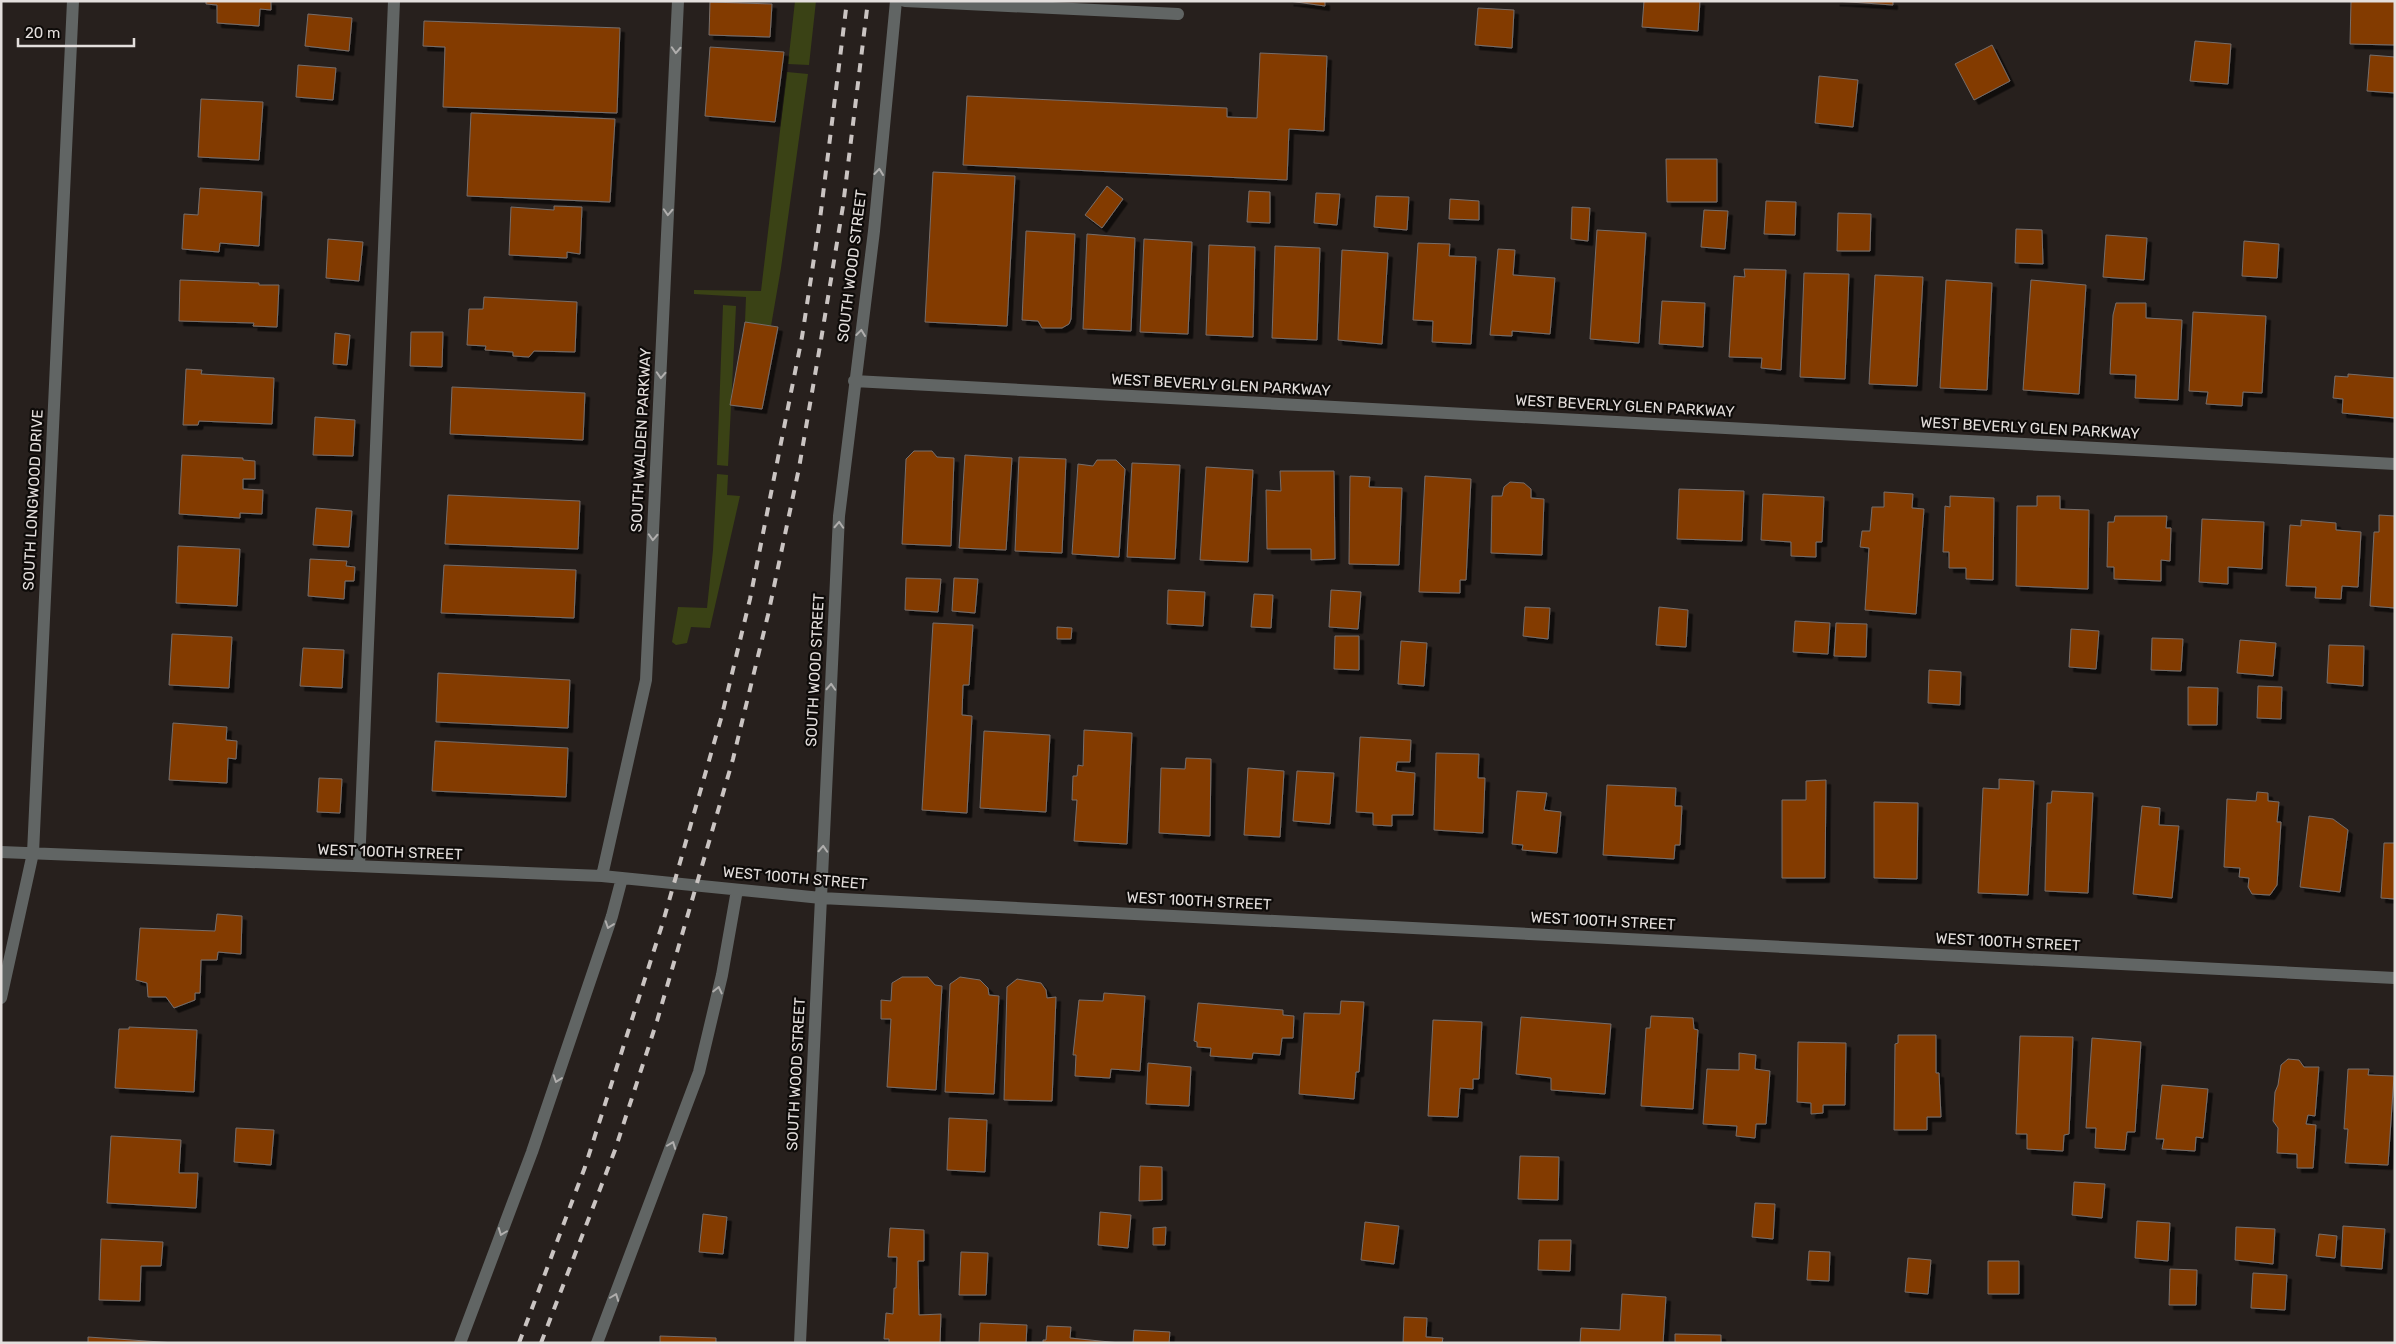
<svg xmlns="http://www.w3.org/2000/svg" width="2396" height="1344" font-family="Rubik,sans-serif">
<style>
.green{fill:#3a4215}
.building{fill:#833a04;stroke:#766e6a;filter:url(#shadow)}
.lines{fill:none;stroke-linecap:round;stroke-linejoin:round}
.minor{stroke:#616564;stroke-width:12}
.rail{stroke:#cac4c2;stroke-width:4;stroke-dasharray:9 9;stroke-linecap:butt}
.oneway{stroke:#b0aead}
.labels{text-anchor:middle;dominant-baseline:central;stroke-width:4.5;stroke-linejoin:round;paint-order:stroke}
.street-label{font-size:15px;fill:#e4dfdd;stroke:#0e0b09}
</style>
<defs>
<filter id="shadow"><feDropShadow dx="4.5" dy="4.5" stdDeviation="0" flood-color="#0009"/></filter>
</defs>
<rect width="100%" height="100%" fill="#27201d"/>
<!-- green -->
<path class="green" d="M795,1h21l-7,64 -21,-1z
M787,72l21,2 -27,194 -10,58 -26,-4 1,-25 -52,-3v-4l67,1z
M723,305l13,1 -8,160 -11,-1z
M717,474l11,1 -1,20 13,1 -30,132 -19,-1 -4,16 -11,2 -4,-3 6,-35 29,1 6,-58z"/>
<!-- building -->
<path class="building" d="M206,1h65v9l-11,-1 -1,17 -42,-3v-18l-11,-1z
M1289,1h36v5z
M1644,1h56l-2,30 -56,-4z
M1835,1h58v4z
M2351,1h44v44l-45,-1z
M710,2l62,2 -2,33 -61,-2z
M1478,8l36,2 -2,38 -37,-3z
M308,14l44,4 -3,33 -44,-5z
M424,21l196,7 -3,85 -174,-6 2,-60 -22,-1z
M2195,41l36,3 -3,40 -38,-3z
M1992,45l18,36 -36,19 -19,-36z
M710,47l74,5 -9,70 -70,-6z
M1260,53l67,3 -3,75 -35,-2 -2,51 -324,-15 4,-69 260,12v9l30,1z
M2370,55l25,2v36l-28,-2z
M298,65l38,3 -3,32 -37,-3z
M1819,76l39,4 -5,47 -38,-4z
M201,99l62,3 -4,58 -61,-3z
M471,113l144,6 -5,83 -143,-6z
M1666,159h51v43h-50z
M933,172l82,4 -8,150 -82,-4z
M1107,186l16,13 -21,29 -17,-13z
M200,188l62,4 -3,54 -39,-3 -1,9 -37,-3 2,-35 14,1z
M1249,191l21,1v31l-23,-1z
M1316,193l24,1 -3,31 -23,-2z
M1376,196l33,1 -2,33 -33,-3z
M1450,199l29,2v19l-30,-1z
M1766,201l30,1 -1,33 -31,-1z
M554,206l28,1 -2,47 -13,-2v6l-58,-3 2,-48 43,3z
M1572,207l18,1 -2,33 -17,-2z
M1704,210l24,1 -3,38 -24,-2z
M1838,213l33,1 -1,37h-33z
M2016,229l26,1 1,34 -28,-1z
M1597,230l49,3 -7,110 -49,-4z
M1026,231l49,3 -4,85 -2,5 -7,4h-20l-4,-7 -16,-1z
M1087,234l48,4 -4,93 -48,-2z
M2106,235l41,3 -3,42 -41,-3z
M328,239l35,3 -4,39 -33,-3z
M1144,239l48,3 -4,92 -48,-2z
M2244,241l35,3 -2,34 -35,-2z
M1418,243l32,1 -1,12 27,1 -5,87 -39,-2 1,-21 -20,-1z
M1209,245l46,2 -2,90 -47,-2z
M1275,246l45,2 -3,92 -45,-2z
M1498,249l17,1 -2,25 42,3 -5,56 -38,-3v5l-22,-1z
M1342,250l46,3 -6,91 -44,-4z
M1744,269l42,1 -5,100 -20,-2 1,-10 -33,-1 5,-81 11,1z
M1804,273l45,1 -4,105 -45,-2z
M1875,275l48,2 -6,109 -48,-2z
M180,280l79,3v2h20l-2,42 -24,-1 1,-3 -75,-2z
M1946,280l46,3 -5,107 -47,-2z
M2031,280l55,5 -7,109 -56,-4z
M484,297l93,5 -2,50 -41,-1 -5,6 -16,-1v-4l-28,-2 1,-4 -19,-1 2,-36h14z
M1662,301l43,2 -2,44 -44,-3z
M2116,303h30v15l36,2 -4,80 -43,-2 1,-23 -26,-1 3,-59z
M2193,312l73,4 -4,77 -19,-1 -1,14 -36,-2 2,-12 -19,-1z
M745,322l33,5 -16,82 -32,-4z
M411,332h32l-1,35 -32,-1z
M335,333l15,2 -3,30 -14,-1z
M186,369l16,1 -1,4 73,4 -2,46 -73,-3 -1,4h-15z
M2348,374l47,4v40l-53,-5 1,-14 -10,-1 2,-22 13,1z
M452,387l133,6 -2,47 -133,-6z
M315,417l40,3 -2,36 -40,-1z
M914,451h18l5,6 17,1 -3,88 -49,-2 4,-85z
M182,455l61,3v2l12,1v18h-12v10l20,1 -1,24 -22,-1v5l-61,-4z
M965,455l47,3 -6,92 -47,-2z
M1019,457l47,2 -4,94 -47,-2z
M1097,460h19l9,9 -6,88 -47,-3 6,-90 15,2z
M1132,463l48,2 -5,94 -48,-2z
M1206,467l47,3 -5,92 -48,-2z
M1280,471h54l1,88 -24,1v-11h-44l-1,-59 15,1z
M1350,476l20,1 -1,10 33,1 -3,77 -50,-1z
M1425,476l46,3 -5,101h-6v13l-41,-1z
M1510,482l14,1 7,6v9l13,1 -2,56 -51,-2 1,-57h10l2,-9z
M1679,489l65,2 -2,50 -65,-2z
M1884,492l29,2 -1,14 12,1 -8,105 -51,-4 4,-62 -9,-1 2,-16h8l2,-24h12z
M1763,494l61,3 -2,45h-6v15l-25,-1v-14l-30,-2z
M448,495l132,6 -2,48 -133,-5z
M1950,496l44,2 -1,82 -27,-1v-11h-17v-16h-6l2,-46 5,1z
M2037,496h23v13l29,1 -1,79 -72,-3 1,-80h20z
M316,508l36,3 -3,36 -36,-2z
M2379,515l16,1v92l-25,-2 4,-74h5z
M2115,516h52l-1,12h5l-1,33 -9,-1v21l-47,-2v-12h-7l1,-45h6z
M2202,519l62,3 -2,47 -34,-2v17l-29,-2z
M2301,520l35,3v7l25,2 -3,55 -16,-1 -1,13 -26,-1 1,-11 -30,-1 4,-61 11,1z
M178,546l62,3 -3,57 -61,-3z
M310,559l37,2 -1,5 9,1 -1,14h-9l-1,18 -36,-3z
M444,565l132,5 -2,48 -133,-5z
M906,578l35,1 -3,33 -33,-2z
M954,578l24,1 -3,34 -23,-2z
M1168,590l37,2 -2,34 -36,-2z
M1331,590l30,2 -3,37 -29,-2z
M1254,594l19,1 -2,33 -20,-1z
M1525,607l25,1 -2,31 -25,-3z
M1659,607l29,3 -2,37 -30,-2z
M1795,621l35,2 -2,31 -35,-2z
M933,623l40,2 -4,60h-6l-1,30 10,1 -5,97 -45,-3z
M1836,623l31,1 -1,33 -32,-1z
M1057,627l15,1 -1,11h-14z
M2071,629l28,2 -3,38 -27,-2z
M172,634l60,3 -3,51 -60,-3z
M1335,636h24v34l-25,-1z
M2152,638l31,1 -2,32 -30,-1z
M2240,640l36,3 -3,33 -36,-3z
M1401,641l26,2 -3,43 -26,-2z
M2329,645l35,1 -1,40 -36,-3z
M303,648l41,2 -2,38 -42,-2z
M1929,670l32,2 -1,33 -32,-2z
M438,673l132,7 -2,48 -132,-6z
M2258,686l24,1 -1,32 -24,-1z
M2188,687l30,1 -1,37h-29z
M173,723l54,4 -1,13 11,1 -1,18 -8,-1 -1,25 -58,-3z
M1084,730l48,3 -5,111 -53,-3 3,-41h-5l1,-24h4l1,-11 5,1z
M984,731l66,4 -4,77 -66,-4z
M1360,737l51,3 -1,22h-13l-1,9 19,2 -2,42h-21v11l-19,-1v-12l-17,-1z
M435,741l133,7 -2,49 -134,-6z
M1436,753l43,1 -1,24h7l-2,55 -49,-3z
M1186,758l25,1 -1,77 -51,-3 2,-65 24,1z
M1248,768l36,3 -4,66 -36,-2z
M1297,771l37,2 -4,51 -37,-3z
M319,778l23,1 -2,34 -23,-1z
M1999,779l35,2 -6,114 -50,-2 5,-105 16,1z
M1826,780l-1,98h-43v-78h24v-19z
M1607,785l69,3 -1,18h7l-2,39h-5l-1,14 -71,-4z
M1517,791l30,2 -3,17 17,2 -4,41 -35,-3 1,-5 -11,-1z
M2052,791l41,2 -5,100 -43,-2 2,-88h4z
M2257,792l11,1v8l11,1 -2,20h4l-4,63 -7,10 -18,-1 -4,-7 1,-9 -10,-1 1,-9 -16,-1 3,-68 29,2z
M1874,802l44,1 -1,76 -43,-1z
M2142,806l18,2 -1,17 20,1 -7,72 -39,-4z
M2309,816l24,3 15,11 -8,62 -40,-5z
M2384,843h11v56l-14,-1z
M217,914l25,2 -1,38 -23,-2 -1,8h-16l-1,33h-5v7l-21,8 -8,-11h-18l-1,-14 -11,-3 4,-52 75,3z
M902,977h26l7,8 7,1 -6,104 -49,-3 4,-68h-10v-19l10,1 1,-18z
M960,977l20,3 8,8 1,7 10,1 -5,98 -49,-2 5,-108z
M1017,979l24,4 5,7 1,8 9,-1 -4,104 -48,-1 3,-113z
M1104,993l41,3 -5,75 -29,-2 -1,9 -35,-2 1,-21h-3l6,-55 24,1z
M1341,1001l23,1 -5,70h-3l-2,27 -55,-5 5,-81 36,1z
M1198,1003l85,7v5l11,1 -1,22h-11l-2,17 -27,-2 -1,6 -42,-3 1,-8 -14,-1v-5l-3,-1z
M1651,1016l42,2 1,11 4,1 -5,79 -52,-3 5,-78h4z
M1521,1017l90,7 -6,70 -54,-4v-12l-35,-4z
M1433,1020l49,2 -3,57h-6v10l-13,-1 -2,29 -30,-1z
M129,1027l68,3 -3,62 -79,-4 4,-59h10z
M1898,1035h38v38h3l2,44h-14v13h-33l1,-86 3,-1z
M2020,1036l53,1 -4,97 -5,1 -1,16 -36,-2v-15h-11z
M2092,1038l49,4 -6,90h-8l-2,18 -30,-2 1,-20h-10z
M1798,1042l48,1 -1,62h-22v8l-12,1v-11l-14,-1z
M1739,1053l17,2 -1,14 15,2 -4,53h-10l-1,14 -19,-2 1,-10 -34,-2 4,-55 32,1z
M2288,1059l11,1 5,7h15l-4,49 -7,-1 -2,9 10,1 -3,43h-16v-14l-20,-1 1,-25 -5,-7 2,-29 3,-7 3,-20z
M1148,1063l43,4 -2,39 -43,-2z
M2348,1069h21l-1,6 26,1 -6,89 -43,-2 3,-34h-4z
M2162,1085l46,4 -5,49 -7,-1 -1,14 -33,-2 2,-10h-8z
M949,1118l38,2 -2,52 -38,-2z
M236,1128l38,2 -3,35 -37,-3z
M111,1136l70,4 -2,33h19l-2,35 -89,-5z
M1520,1156l39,1 -1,43 -40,-1z
M1140,1166l22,1v33l-23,1z
M2074,1182l31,2 -3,34 -30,-3z
M1755,1203l20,1 -2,35 -21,-2z
M1100,1212l31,3 -3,33 -30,-3z
M703,1214l24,3 -4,37 -24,-2z
M2137,1221l33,2 -2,38 -33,-3z
M1365,1222l34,4 -5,38 -33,-4z
M2343,1226l42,3 -3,40 -41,-3z
M1166,1227l-1,18h-12v-17z
M2236,1227l39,2 -2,35 -38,-4z
M890,1228l34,2v31h-6l1,54 22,-1 -1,29h-51v-4h-5l2,-26 7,1 1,-26h2l1,-31h-9z
M2319,1234l18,2 -2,22 -19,-2z
M101,1239l62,3 -2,24h-20l-1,35 -41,-1z
M1539,1240h32l-1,31 -32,-1z
M1809,1251l21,1 -1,29 -22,-1z
M961,1252l27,1 -2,42h-27z
M1908,1258l23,2 -3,34 -23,-2z
M1988,1261h31v33h-31z
M2170,1269l27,1 -1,35h-27z
M2253,1273l34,2 -2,35 -34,-2z
M1622,1294l44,3 -3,46h-83l1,-15 39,2z
M1404,1317l23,1 -1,19 17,1 -1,5h-39z
M980,1323l47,2 -1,18h-47z
M1047,1326l24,1 -1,11 50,5h-77v-3h3z
M1134,1330l36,2 -1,11h-36z
M1675,1334l46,1v8h-46z
M660,1336l56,2v5h-56z
M88,1337l87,6h-87z"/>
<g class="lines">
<!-- minor -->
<path class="minor" d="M905,1l273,13
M854,381l1541,83
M1,852l601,24 219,22 1574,80
M359,866l35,-865
M602,876l44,-196 32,-679
M1,998l32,-145 40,-852
M460,1343l72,-191 80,-236 10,-38
M597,1343l102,-271 23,-97 15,-85
M800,1343l39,-827 35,-285 22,-230"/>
<!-- rail -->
<path class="rail" d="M519,1343l66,-176 78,-245 59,-207 28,-116 52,-262 18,-118 27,-218
M541,1343l74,-193 42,-129 76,-262 35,-144 31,-147 22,-128 22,-134 25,-205"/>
</g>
<!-- one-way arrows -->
<defs><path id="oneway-chevron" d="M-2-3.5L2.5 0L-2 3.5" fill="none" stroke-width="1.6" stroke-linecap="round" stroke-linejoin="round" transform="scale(1.25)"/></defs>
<g class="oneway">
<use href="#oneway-chevron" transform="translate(676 50) rotate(93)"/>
<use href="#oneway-chevron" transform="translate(879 172) rotate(-84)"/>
<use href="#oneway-chevron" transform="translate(668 212) rotate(93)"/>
<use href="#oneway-chevron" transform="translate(861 333) rotate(-83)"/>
<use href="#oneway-chevron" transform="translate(661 375) rotate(93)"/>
<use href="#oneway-chevron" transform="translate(839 525) rotate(-87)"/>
<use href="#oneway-chevron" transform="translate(653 537) rotate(93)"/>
<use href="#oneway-chevron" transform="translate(831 687) rotate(-87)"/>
<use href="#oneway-chevron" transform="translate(823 849) rotate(-87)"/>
<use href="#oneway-chevron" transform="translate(609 925) rotate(109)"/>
<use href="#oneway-chevron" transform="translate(718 990) rotate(-77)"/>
<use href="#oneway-chevron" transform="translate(557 1079) rotate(109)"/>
<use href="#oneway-chevron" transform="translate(672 1145) rotate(-69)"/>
<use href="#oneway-chevron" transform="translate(502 1232) rotate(111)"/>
<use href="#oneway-chevron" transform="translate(615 1297) rotate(-69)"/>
</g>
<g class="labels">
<!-- street labels -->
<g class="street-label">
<text transform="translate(852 266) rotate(-83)">SOUTH WOOD STREET</text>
<text transform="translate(1221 385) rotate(3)">WEST BEVERLY GLEN PARKWAY</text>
<text transform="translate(1625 406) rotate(3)">WEST BEVERLY GLEN PARKWAY</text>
<text transform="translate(2030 428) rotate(3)">WEST BEVERLY GLEN PARKWAY</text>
<text transform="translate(641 440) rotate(-87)">SOUTH WALDEN PARKWAY</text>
<text transform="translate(33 500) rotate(-87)">SOUTH LONGWOOD DRIVE</text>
<text transform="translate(815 670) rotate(-87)">SOUTH WOOD STREET</text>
<text transform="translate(390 852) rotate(2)">WEST 100TH STREET</text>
<text transform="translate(795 878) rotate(5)">WEST 100TH STREET</text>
<text transform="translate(1199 901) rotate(3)">WEST 100TH STREET</text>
<text transform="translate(1603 921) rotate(3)">WEST 100TH STREET</text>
<text transform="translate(2008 942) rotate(3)">WEST 100TH STREET</text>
<text transform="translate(796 1074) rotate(-87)">SOUTH WOOD STREET</text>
</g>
</g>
<!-- border -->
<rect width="2396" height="1344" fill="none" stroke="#e4dfdd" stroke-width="5"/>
<!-- scale -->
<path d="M18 38v8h116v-8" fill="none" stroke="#e4dfdd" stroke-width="2.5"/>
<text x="25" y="38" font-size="15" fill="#e4dfdd" stroke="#0e0b09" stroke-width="4" paint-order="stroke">20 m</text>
</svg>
